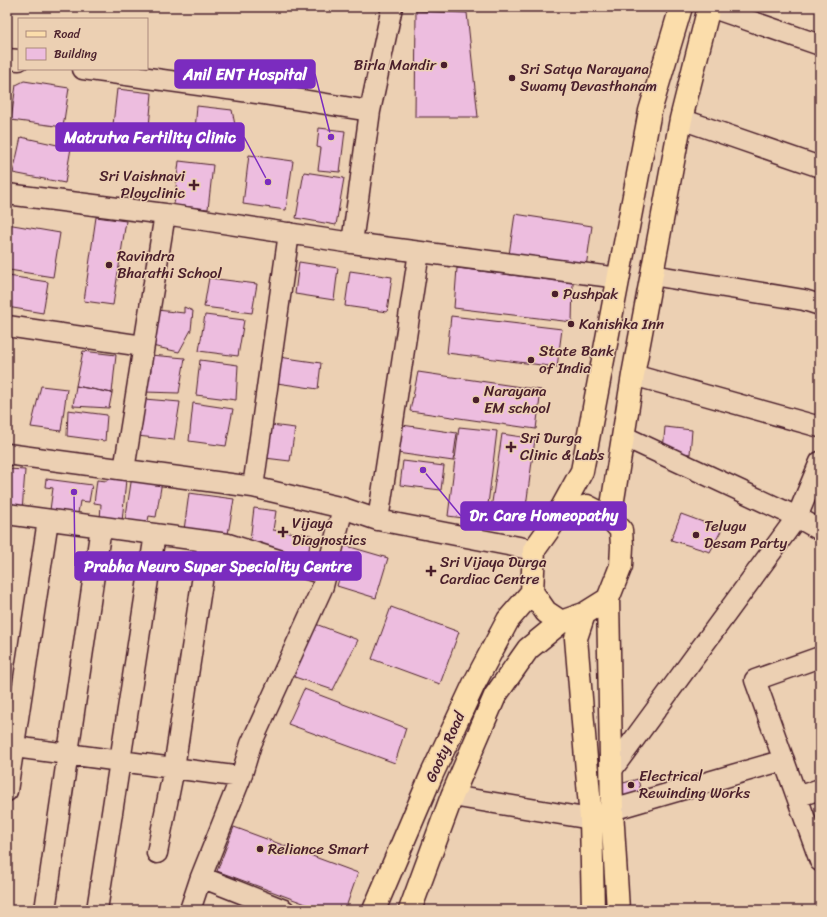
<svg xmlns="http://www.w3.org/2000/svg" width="827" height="917" font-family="Sriracha,sans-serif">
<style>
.building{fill:#edbddf;stroke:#4a1f2b}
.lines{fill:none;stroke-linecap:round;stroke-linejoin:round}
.minor-casing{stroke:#4a1f2b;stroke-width:23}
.major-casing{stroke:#4a1f2b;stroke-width:25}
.minor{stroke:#ecd0b3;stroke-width:20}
.major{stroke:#fbddab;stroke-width:22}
.poi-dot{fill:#4a1f2b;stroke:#ecd0b3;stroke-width:1.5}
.labels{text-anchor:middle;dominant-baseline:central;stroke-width:3;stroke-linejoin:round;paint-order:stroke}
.poi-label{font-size:15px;fill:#4a1f2b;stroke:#ecd0b3;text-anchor:start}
.street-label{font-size:15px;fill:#4a1f2b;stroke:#ecd0b3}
.leader{fill:none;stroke:#7b2cbf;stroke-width:1.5}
.callout-dot{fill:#7b2cbf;stroke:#ecd0b3;stroke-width:1.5}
.callout{fill:#7b2cbf;stroke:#7b2cbf;stroke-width:1.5}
.callout-label{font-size:16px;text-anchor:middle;font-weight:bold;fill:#fff}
</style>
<rect width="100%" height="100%" fill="#ecd0b3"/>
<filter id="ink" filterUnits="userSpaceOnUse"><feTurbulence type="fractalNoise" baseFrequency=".025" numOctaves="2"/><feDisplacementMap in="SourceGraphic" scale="8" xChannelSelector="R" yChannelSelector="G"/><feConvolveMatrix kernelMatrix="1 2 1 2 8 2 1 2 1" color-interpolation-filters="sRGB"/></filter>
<g filter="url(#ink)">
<!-- building -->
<path class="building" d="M416,11l51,2 11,104h-63z
M24,81l45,7 -6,39 -52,-7 5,-35z
M117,89l35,4 -4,45 -36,-4z
M197,106l35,4 4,20 -8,16 -34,-3z
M319,128l26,3 -5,41 -22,-2 3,-22 -4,-1z
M21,137l50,11 -6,35 -52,-10z
M249,155l44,6 -7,49 -43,-6z
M179,161l34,4 -5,44 -34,-4z
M304,172l40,6 -8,47 -40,-7z
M515,214l77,12 -6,41 -77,-12z
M96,217l30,4 -13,84 -29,-4z
M7,224l53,9 -7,44 -44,-7 -1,6 40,6 -5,31 -36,-6z
M299,262l39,6 -4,32 -39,-6z
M457,268l116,15 -1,39 -118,-14z
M350,271l42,6 -5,35 -42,-6z
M209,278l48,6 -5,29 -48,-6z
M184,307l9,4 -2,19 -12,22 -27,-6 5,-36 27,3z
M205,315l39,5 -6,36 -39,-5z
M451,316l111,13 -5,38 -110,-14z
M83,351l33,4 -4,38 -36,-7z
M150,355l35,3 -6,35 -35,-1z
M279,357l42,6 -3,26 -41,-6z
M200,360l38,5 -2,35 -40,-5z
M418,372l123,18 -5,39 -126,-18z
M41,386l26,3 -6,42 -30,-4z
M76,386l36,7 -3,15 -36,-2z
M144,399l36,3 -6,38 -37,-4z
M193,403l40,6 -7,37 -37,-5z
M68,410l39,5 -2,26 -38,-5z
M271,425l24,3 -5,33 -25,-3z
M402,425l55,8 -4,28 -56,-8z
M459,427l38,4 -11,90 -38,-5z
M665,427l27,3 -2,24 -27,-3z
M502,434l33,5 -11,82 -34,-5z
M403,461l41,5 -3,24 -41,-5z
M7,469l18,1 -3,42 -15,-1z
M132,476l30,5 -6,36 -7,-1 -2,9 -22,-3z
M108,477l18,2 -4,43 -22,-2 1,-16 -7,-1 3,-23 10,1z
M46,479l46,6 -3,17 -9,-1 -2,12 -28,-3 3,-22 -8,-1z
M189,493l45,6 -6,35 -44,-4z
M254,508l22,3 -3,19 38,5 -3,22 -59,-8z
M681,514l41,15 -12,23 -39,-12z
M340,544l48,14 -12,40 -39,-12 5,-18 -9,-3z
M391,607l68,25 -19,52 -68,-25z
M305,620l53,20 -25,50 -50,-17z
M304,689l102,39 -11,35 -107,-39z
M638,779l3,13 -22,5 -3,-12z
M234,827l124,46 -13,37h-23l-105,-39z"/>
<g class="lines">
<!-- minor casing -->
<g class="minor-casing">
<path id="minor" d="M710,7l110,38
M7,59l12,1
M83,69l181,25 106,17
M681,119l139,48
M7,194l158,20 187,29 267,35
M352,243l18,-132 22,-104
M652,275l152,25 16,5
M7,326l136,20
M633,375l187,52
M623,436l174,81 23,13
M7,454l246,33 90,21 35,12 156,30
M124,470l41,-256
M253,487l36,-254
M7,514l221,30 98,31
M378,520l41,-268
M820,657l-65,23 65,181
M7,746l234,31
M611,771l186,-254 23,-55
M7,791l41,-271
M452,796l139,23
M797,797l23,-8
M612,810l172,-50
M157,853l17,-85 34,-226
M45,910l56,-383
M97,910l58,-376
M190,910l11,-33
M284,910l-83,-33 40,-100 10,-33 72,-158 20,-78"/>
</g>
<!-- major casing -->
<g class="major-casing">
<path id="major" d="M587,506l23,12 11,12 1,16 -1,20 -13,33 -24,15 -23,8 -15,-10 -14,-20 2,-42 20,-28 16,-11z
M610,518l23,-143 48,-256 28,-112
M554,522l28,-51 68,-360 31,-104
M608,599l4,211 6,100
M584,614l-8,24 15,181 2,91
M374,910l58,-136 42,-90 34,-64 24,-28
M410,910l42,-114 43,-100 33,-47 33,-27"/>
</g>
<!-- minor -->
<use href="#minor" class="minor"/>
<!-- major -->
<use href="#major" class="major"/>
</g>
</g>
<!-- markers -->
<g class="poi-dot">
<circle cx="444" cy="65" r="4"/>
<circle cx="512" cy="78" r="4"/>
<path d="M192 179h4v4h4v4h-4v4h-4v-4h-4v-4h4z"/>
<circle cx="109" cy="265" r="4"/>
<circle cx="555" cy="294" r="4"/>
<circle cx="571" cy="324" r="4"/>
<circle cx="531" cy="360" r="4"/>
<circle cx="476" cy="400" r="4"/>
<path d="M509 441h4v4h4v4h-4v4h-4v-4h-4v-4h4z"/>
<path d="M281 526h4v4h4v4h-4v4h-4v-4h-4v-4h4z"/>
<circle cx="696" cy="535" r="4"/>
<path d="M429 565h4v4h4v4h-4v4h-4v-4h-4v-4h4z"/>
<circle cx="631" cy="785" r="4"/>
<circle cx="260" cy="849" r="4"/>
</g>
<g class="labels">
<!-- poi labels -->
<g class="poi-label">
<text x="436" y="65" text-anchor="end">Birla Mandir</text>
<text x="520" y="69">Sri Satya Narayana<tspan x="520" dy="17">Swamy Devasthanam</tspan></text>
<text x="185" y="176" text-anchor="end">Sri Vaishnavi<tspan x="185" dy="17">Ployclinic</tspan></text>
<text x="117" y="256">Ravindra<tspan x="117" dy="17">Bharathi School</tspan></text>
<text x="563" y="294">Pushpak</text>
<text x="579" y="324">Kanishka Inn</text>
<text x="539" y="351">State Bank<tspan x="539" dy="17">of India</tspan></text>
<text x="484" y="391">Narayana<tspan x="484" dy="17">EM school</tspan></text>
<text x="520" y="438">Sri Durga<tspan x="520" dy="17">Clinic &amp; Labs</tspan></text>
<text x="292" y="523">Vijaya<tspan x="292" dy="17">Diagnostics</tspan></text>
<text x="704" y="526">Telugu<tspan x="704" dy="17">Desam Party</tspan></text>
<text x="440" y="562">Sri Vijaya Durga<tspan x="440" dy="17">Cardiac Centre</tspan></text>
<text x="639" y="776">Electrical<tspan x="639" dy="17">Rewinding Works</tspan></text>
<text x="268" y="849">Reliance Smart</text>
</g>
<!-- street labels -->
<g class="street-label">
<text transform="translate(445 747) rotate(-66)">Gooty Road</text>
</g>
</g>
<!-- callouts -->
<path class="leader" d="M331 137L315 74M268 182L244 137M423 470L461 516M74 492L75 566"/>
<g class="callout-dot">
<circle cx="331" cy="137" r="4"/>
<circle cx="268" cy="182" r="4"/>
<circle cx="423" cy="470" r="4"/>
<circle cx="74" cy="492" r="4"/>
</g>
<g class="callout">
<rect x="175" y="60" width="140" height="28" rx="4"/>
<rect x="56" y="123" width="188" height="28" rx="4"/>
<rect x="461" y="502" width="165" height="28" rx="4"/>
<rect x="75" y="552" width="286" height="28" rx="4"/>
</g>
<g class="callout-label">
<text x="245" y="80">Anil ENT Hospital</text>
<text x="150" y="143">Matrutva Fertility Clinic</text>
<text x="544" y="521">Dr. Care Homeopathy</text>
<text x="218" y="572">Prabha Neuro Super Speciality Centre</text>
</g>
<!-- margin -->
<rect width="827" height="917" fill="none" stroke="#ecd0b3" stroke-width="24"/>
<rect x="12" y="12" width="803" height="893" fill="none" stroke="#4a1f2b" stroke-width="1.5" filter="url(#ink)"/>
<!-- legend -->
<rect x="18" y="18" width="130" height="52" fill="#ecd0b3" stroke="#ab897d"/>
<rect x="26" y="31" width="20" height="6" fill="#fbddab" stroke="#ab897d"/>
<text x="54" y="38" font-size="12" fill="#4a1f2b">Road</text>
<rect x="26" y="48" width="20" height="12" fill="#edbddf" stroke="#ab897d"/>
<text x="54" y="58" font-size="12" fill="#4a1f2b">Building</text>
</svg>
